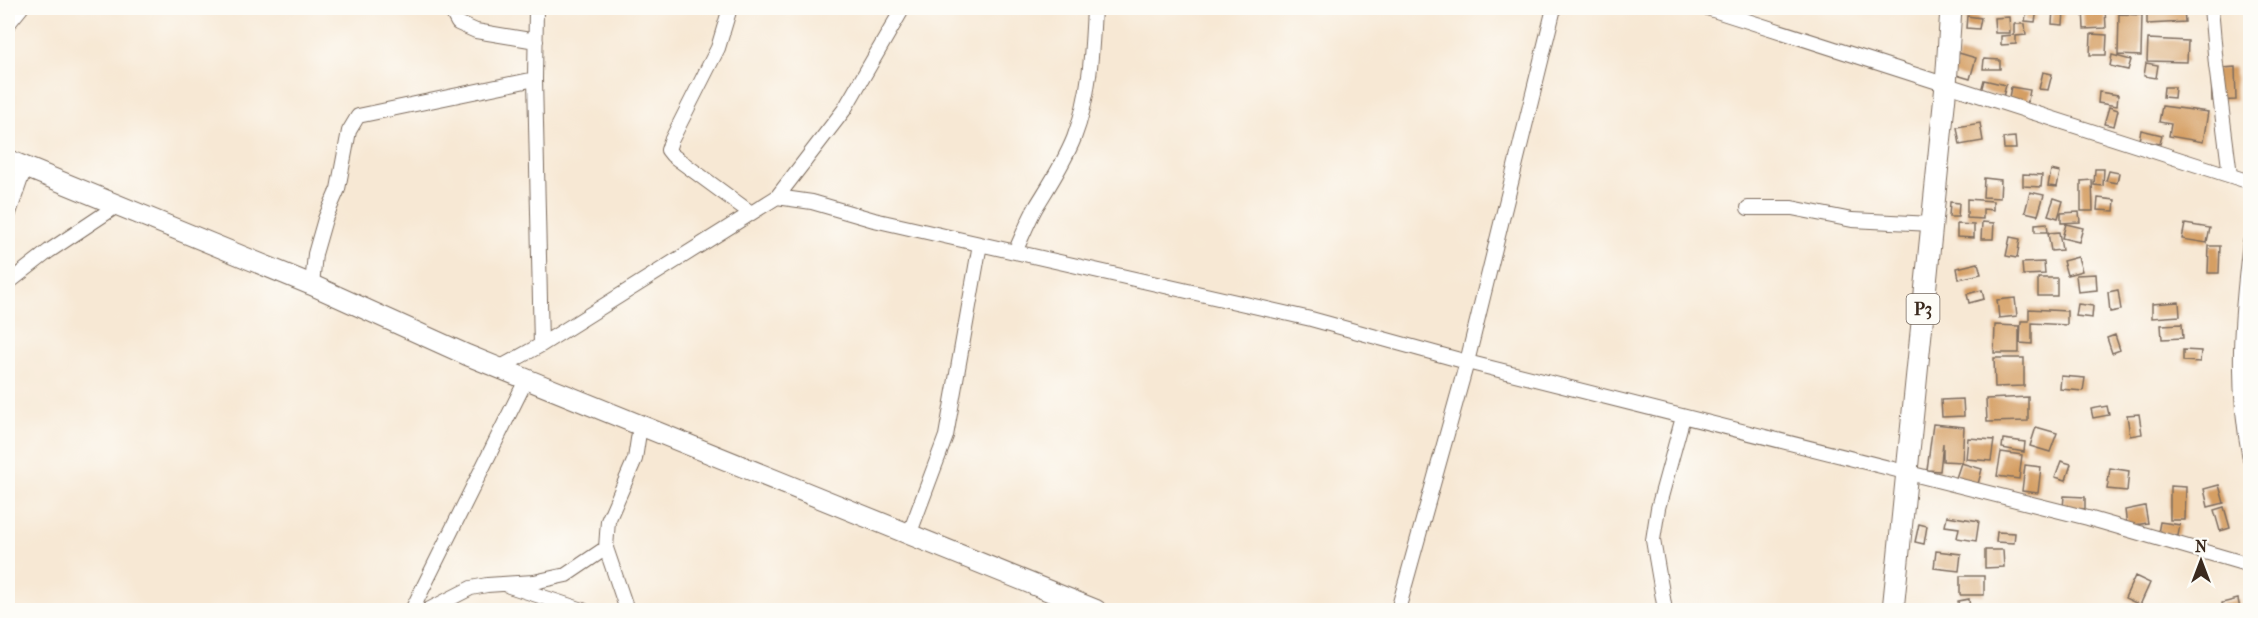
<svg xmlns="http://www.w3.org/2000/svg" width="2258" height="618" font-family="'IM FELL French Canon',serif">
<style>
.building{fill:#d59f63}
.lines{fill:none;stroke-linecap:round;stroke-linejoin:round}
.street-casing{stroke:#7d6c5e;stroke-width:16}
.secondary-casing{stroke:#7d6c5e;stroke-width:22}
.primary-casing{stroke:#7d6c5e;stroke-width:23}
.street{stroke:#fff;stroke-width:14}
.secondary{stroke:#fff;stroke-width:20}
.primary{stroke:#fff;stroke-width:21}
.labels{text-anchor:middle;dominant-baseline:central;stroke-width:6;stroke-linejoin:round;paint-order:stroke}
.shield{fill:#fdfcf7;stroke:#75695f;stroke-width:1.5}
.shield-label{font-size:18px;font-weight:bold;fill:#3b2a1e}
</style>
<rect width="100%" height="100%" fill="#fdfcf7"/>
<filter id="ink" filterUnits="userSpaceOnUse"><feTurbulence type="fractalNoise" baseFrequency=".0167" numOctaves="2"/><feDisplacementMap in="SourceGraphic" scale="12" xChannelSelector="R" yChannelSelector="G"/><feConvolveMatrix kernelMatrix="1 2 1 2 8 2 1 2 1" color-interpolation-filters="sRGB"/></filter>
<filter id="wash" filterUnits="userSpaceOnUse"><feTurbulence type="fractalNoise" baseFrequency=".008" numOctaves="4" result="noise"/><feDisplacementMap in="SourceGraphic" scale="24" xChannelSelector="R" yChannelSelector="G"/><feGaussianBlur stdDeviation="1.35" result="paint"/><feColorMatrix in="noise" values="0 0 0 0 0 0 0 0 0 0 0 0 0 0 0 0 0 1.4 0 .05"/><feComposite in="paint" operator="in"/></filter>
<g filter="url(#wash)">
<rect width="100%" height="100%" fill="#f7e8d4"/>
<g id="blocks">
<!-- building -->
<path class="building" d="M2053,8h20v4l-9,-1 -1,14 -11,-1z
M2083,8h22l1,20 -22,1z
M2147,8h37l1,14 -38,2z
M2027,9l10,1 -2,12 -10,-1z
M2119,14l23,1 -1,41 -23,-1z
M1967,16l14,2 -2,11 -13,-1z
M2009,17l1,16h-15l-1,-15z
M2014,24h11l1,11 -10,1v8l-15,1v-9l13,-1z
M2091,34l16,1 -1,20h-16z
M2148,39l40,2 -1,21 -40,-1z
M1959,53l17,5 -6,21 -17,-5z
M2112,55l19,5 -3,10 -18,-4z
M1984,59l16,1v9h-17z
M2146,63l12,2 -2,13 -12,-2z
M2235,67l1,33 -24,1 -1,-32z
M2043,72l9,2 -4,16 -9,-1z
M1984,80l22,5 -3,12 -22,-6z
M2011,87l19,3 -3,16 -19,-4z
M2164,87h11l-1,11 -11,-1z
M2099,92l19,3 -1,11 -19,-3z
M2162,106l46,6 -5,30 -34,-6 2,-12 -12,-2z
M2109,107l9,3 -4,16 -10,-2z
M1980,123l3,18 -23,4 -3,-18z
M2141,130l21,5 -2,9 -21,-4z
M2015,137l1,12h-12l-1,-11z
M2095,169h9l-1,17 -9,-1z
M2051,170l9,2 -3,15 -9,-1z
M2109,171l10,2 -2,10 -11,-2z
M2023,174l19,1 -1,12 -18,-1z
M1984,178l17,2 -1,18 -17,-1z
M2092,180l1,31h-12v-30z
M2030,192l14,3 -6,20 -13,-3z
M2054,198l9,3 -5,17 -10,-3z
M2098,198l17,2 -1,11 -17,-1z
M1967,199l26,2v9l-10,-1v10l-16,-1z
M1950,202l9,1 -1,14h-9z
M2079,212l1,10 -19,1v-10z
M1982,222l12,1 -1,16h-12z
M2047,223l1,9h-13v-8z
M1957,224l17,1v13l-17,-1z
M2066,224l17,4 -4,14 -17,-4z
M2185,224l25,4 -3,15 -25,-4z
M2059,232l3,18 -11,1 -3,-18z
M2010,237l10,2 -3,19 -11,-2z
M2209,246h11l-1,27h-11z
M2078,257l4,14 -15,4 -4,-14z
M2044,262l1,12 -22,1 -1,-12z
M1978,263l3,11 -22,5 -2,-11z
M2096,274l1,16 -19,2 -2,-17z
M2038,278h19v18h-19z
M1982,290l2,9 -15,4 -2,-9z
M2118,290l3,20 -11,2 -2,-20z
M2015,298l2,18 -18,2 -2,-18z
M2179,302l1,14 -28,2v-14z
M2078,304l15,2 -1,12 -16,-2z
M2029,309l38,2v14l-35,-2v21l-12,-1 1,-22h8z
M2182,324l1,14 -21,1 -1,-14z
M1995,325l24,1v27h-25z
M2115,335l5,15 -8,3 -5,-15z
M2183,350l18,1 -1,11 -17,-1z
M1994,358h30v28l-29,1z
M2061,376l24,2 -2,13 -23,-2z
M2028,397v24l-41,1 -1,-23z
M1963,399l1,17 -22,1 -1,-17z
M2107,406l2,9 -16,3 -2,-9z
M2139,414l3,20 -12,2 -3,-21z
M1933,424l31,3 -2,35 -19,-1v-18l-3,28 -13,-1z
M2036,427l21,6 -7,19 -20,-6z
M1968,438l26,2 -3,21 -25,-2z
M2003,439l22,3 -1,10 -22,-4z
M2001,452l21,3 -3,24 -22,-3z
M2061,461l10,3 -5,16 -11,-3z
M1961,463l21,6 -4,15 -22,-6z
M2025,465l16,2 -3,26 -16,-2z
M2110,468l19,3 -2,20 -20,-2z
M2219,485l5,18 -16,4 -4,-18z
M2170,486l16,1 -1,33h-15z
M2064,496l21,1v12l-22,-1z
M2145,506l3,17 -21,3 -2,-16z
M2224,507l6,21 -10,3 -6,-21z
M1947,516l32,5 -3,20 -19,-3 2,-10 -14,-2z
M2160,522l20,3 -2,11 -20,-3z
M1919,524l8,2 -3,18 -9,-2z
M1997,532l18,1 -1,10 -18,-1z
M1985,550h18l1,17 -19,1z
M1936,551l25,3 -2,17 -25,-3z
M1960,576h24v19h-24z
M2135,576l15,7 -10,22 -15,-7z
M1969,599l1,11h-11l-1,-9z
M2238,599l2,10 -17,1 -1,-7z"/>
</g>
</g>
<g filter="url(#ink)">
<use href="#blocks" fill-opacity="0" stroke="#7d6c5e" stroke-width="1.5"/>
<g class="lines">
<!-- street casing -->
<g class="street-casing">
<path id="street" d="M450,8l8,15 18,8 60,10
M536,8l-1,71 6,266
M730,8l-12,40 -47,93 -3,9 4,5 79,58
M1707,8l543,174
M2211,8l5,57 14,110
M8,24l13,-16
M777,197l35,5 62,18 437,99 156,43 621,156 162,47
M1748,208h44l60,12 80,4
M8,216l17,-49
M2250,242c-9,75 -15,142 0,217
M1015,252c7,-15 13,-31 21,-45 14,-23 28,-44 38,-69 16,-42 18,-86 20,-130
M8,283l41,-32 69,-46
M312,285l3,-31 10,-35 13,-30 11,-58 9,-15 177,-37
M499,368l42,-23 236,-148 67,-87 59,-102
M909,535l37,-99 34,-192
M509,586l74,24
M412,610l114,-230
M428,610l43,-22 16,-3 47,-3 32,-7 40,-27
M627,610l-21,-62 1,-14 1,-13 27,-62 5,-33
M1398,610l69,-248 87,-354
M1665,610l-12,-70 5,-32 25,-91"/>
</g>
<!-- secondary casing -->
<g class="secondary-casing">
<path id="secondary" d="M8,160l304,125 155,70 629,255"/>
</g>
<!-- primary casing -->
<g class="primary-casing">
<path id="primary" d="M1893,610l53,-525 5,-77"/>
</g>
<!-- street -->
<use href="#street" class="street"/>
<!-- secondary -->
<use href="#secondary" class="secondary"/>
<!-- primary -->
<use href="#primary" class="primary"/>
</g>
</g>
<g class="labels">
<!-- shield labels -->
<rect class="shield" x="1906.5" y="294" width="33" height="30" rx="4.5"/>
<g class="shield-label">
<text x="1923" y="309">P3</text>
</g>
</g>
<!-- margin -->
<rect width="2258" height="618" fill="none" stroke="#fdfcf7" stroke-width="30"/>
<!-- north arrow -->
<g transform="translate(2201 561)" stroke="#fdfcf7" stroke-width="4.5" paint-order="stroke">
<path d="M0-4.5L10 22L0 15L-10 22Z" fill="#3b2a1e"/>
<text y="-9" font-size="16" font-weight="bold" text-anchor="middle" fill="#3b2a1e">N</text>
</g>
</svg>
